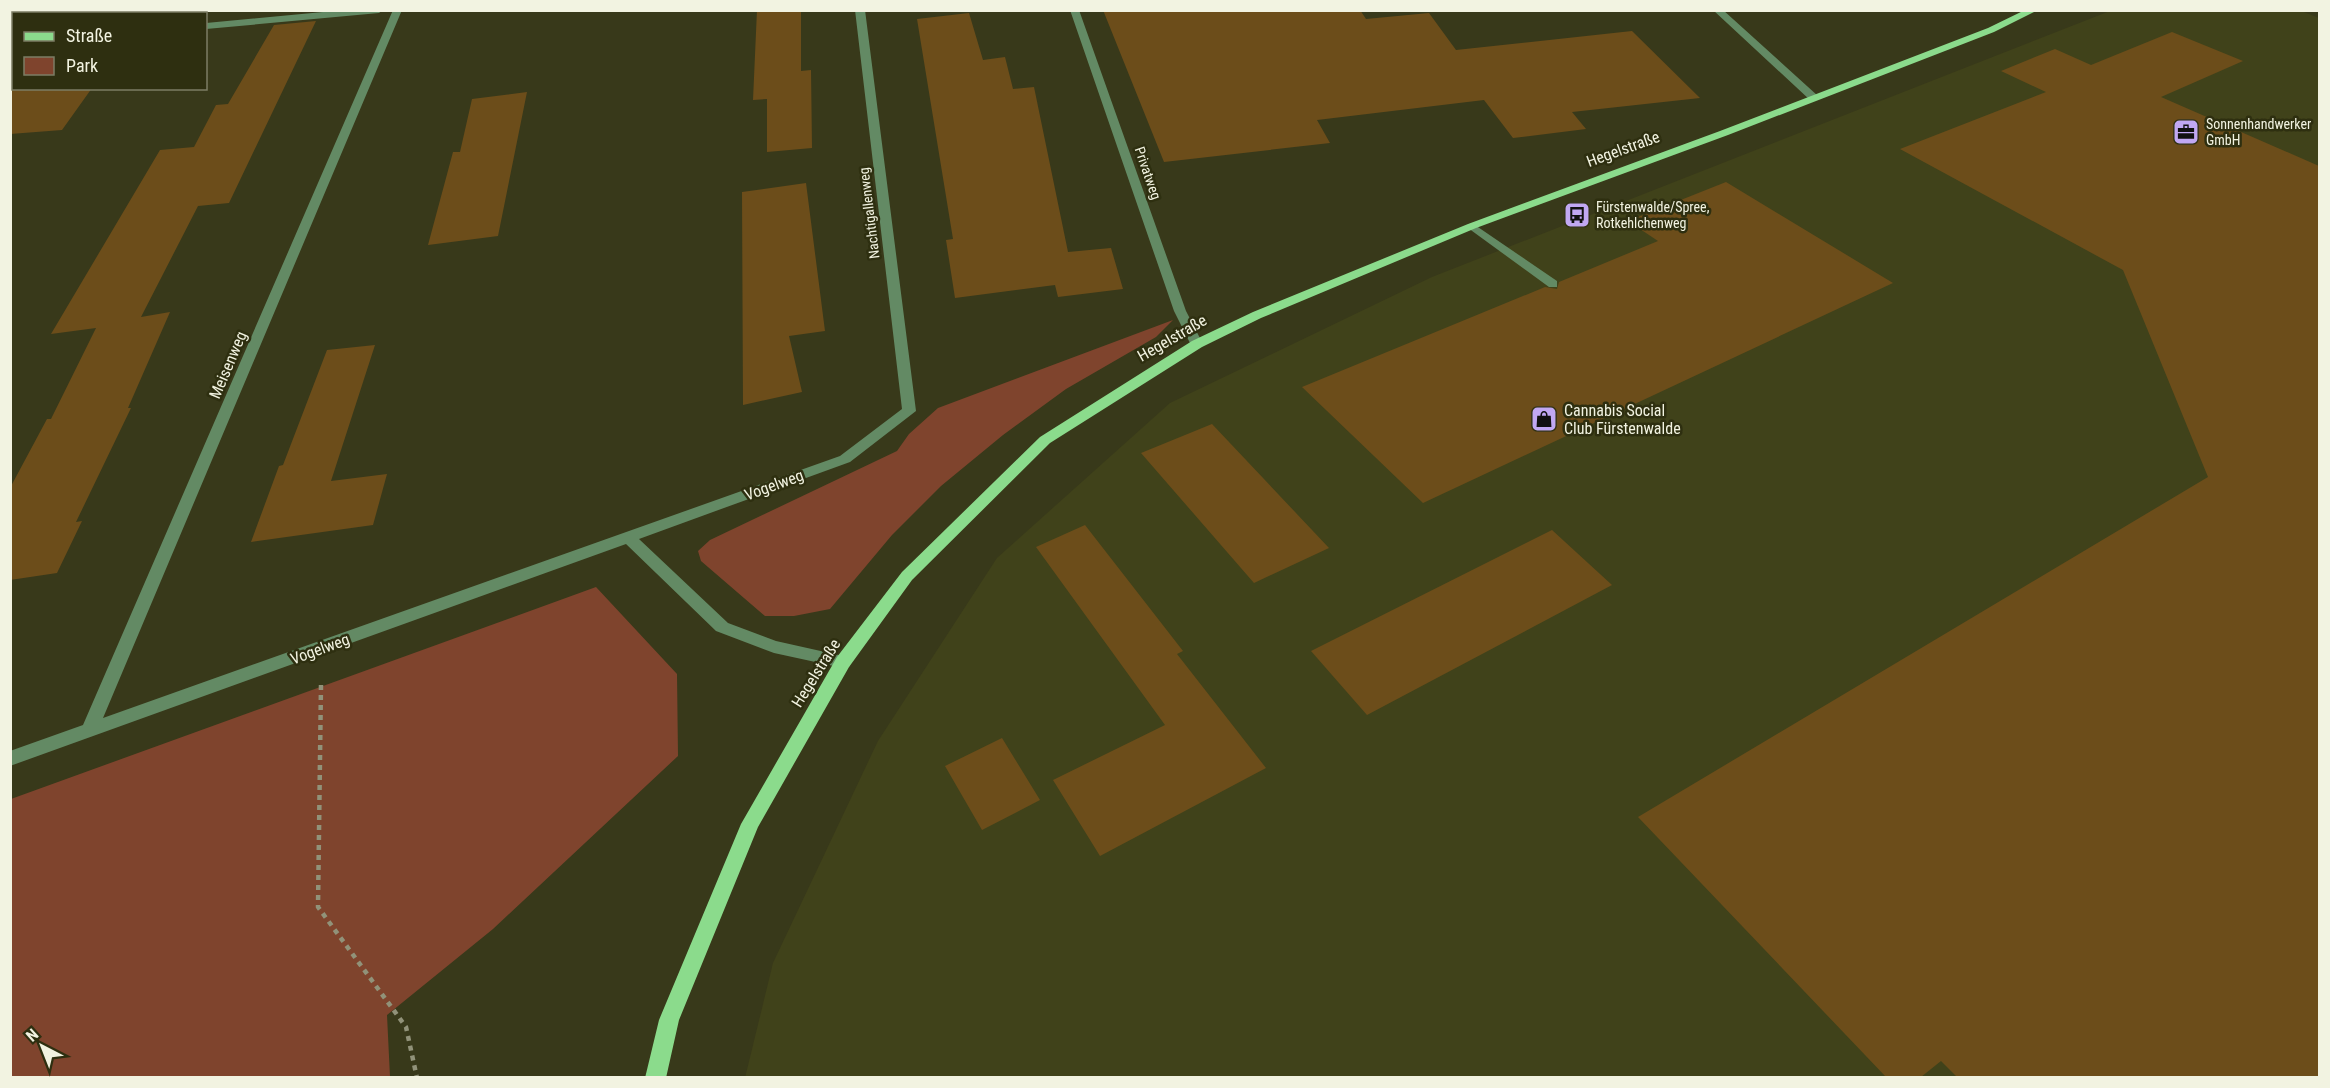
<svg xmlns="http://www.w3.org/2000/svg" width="2330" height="1088" font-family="'Roboto Condensed',sans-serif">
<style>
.built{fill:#40421a}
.green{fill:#7f442d}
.building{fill:#6c4d1a}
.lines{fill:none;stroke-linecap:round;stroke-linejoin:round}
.path{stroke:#919279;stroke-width:4.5;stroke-dasharray:5 5;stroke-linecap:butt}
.minor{fill:#638a64;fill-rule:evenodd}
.major{fill:#8bdb8c;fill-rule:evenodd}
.labels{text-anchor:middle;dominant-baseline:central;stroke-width:5;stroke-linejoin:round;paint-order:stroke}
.far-poi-label{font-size:14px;fill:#f2f3e1;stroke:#2e2f10;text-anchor:start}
.far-street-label{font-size:14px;fill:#f2f3e1;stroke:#2e2f10}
.street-label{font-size:16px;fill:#f2f3e1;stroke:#2e2f10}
.poi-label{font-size:16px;fill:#f2f3e1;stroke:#2e2f10;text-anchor:start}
</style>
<rect width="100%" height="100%" fill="#38391a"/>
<!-- built -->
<path class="built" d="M2299,10l20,8v1059l-1574,1 28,-115 105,-222 119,-183 173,-155 262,-126 678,-266z"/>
<!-- green -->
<path class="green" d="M1173,320l-17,17 -90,52 -63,46 -62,51 -49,49 -62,74 -36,7h-29l-64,-55 -3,-10 12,-11 187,-89 12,-17 29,-26z
M596,587l81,87 1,82 -185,173 -106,86 3,62h-379v-278z"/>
<!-- building -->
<path class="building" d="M757,10h44v61l10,-1 1,78 -45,4v-53l-14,1z
M1103,10h257l6,9 63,-6 27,37 176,-19 68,67 -128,14 14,17 -73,9 -29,-38 -167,20 13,23 -166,19z
M969,13l14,47 22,-3 8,32 21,-2 34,165 43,-4 12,41 -65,8 -3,-12 -100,13 -9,-58 7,-1 -36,-220z
M316,21l-87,182 -31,3 -57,111 29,-5 -42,96h3l-55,114 6,-1 -25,52 -47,7v-92l37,-69h4l45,-91 -45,6 109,-184 34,-3 22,-42 12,-1 46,-79z
M2172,32l71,29 -82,36 158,69v911h-362l-16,-16 -20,16h-35l-248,-260 570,-340 -85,-207 -223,-121 146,-57 -45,-21 54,-22 36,16z
M10,88h82l-30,42 -52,4z
M527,92l-29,144 -70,9 25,-93h7l12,-53z
M1726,182l167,101 -470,220 -121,-116 243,-100 12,2 2,-7 99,-41 -30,-20z
M806,183l19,148 -36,5 13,56 -59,13 -1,-213z
M375,345l-44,136 56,-7 -14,51 -122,17 28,-76 4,-1 44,-115z
M1212,424l117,124 -75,35 -113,-130z
M1085,525l98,126 -6,3 89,114 -166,88 -47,-76 112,-55 -129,-178z
M1552,530l60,55 -245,130 -56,-64z
M1002,738l38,62 -58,30 -37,-64z"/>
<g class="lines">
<!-- path -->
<path class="path" d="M321,685l-3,222 88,120 11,51"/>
<!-- minor -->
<path class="minor" d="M344,10h39l-4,3 -173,16v-6z
M393,10h9l-299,708 737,-262 62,-47 -47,-399h10l51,401 -66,51 -211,77 89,84 48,18 67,15 6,1 2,5 -2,5 -6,1 -69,-15 -58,-22 -90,-87 -616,222v-15l73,-26z
M1070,10h9l107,301 17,33 -1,3h-10l-18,-36z
M1713,10h10l95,86v4h-8z
M10,40h4v6h-4z
M1472,223l85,58v6h-8l-81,-59 -2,-2z"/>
<!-- major -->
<path class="major" d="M2025,10h13l-44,22 -266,103 -252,93 -215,90 -59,29 -152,96 -138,137 -63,87 -91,160 -79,193 -13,58h-21l14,-58 82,-196 96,-167 65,-85 138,-135 152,-96 61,-29 215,-88 252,-93 268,-103z"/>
</g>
<!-- icons -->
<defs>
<g id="office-square" transform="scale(1.35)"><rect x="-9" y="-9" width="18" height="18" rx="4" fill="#c1a8f3" stroke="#2e2f10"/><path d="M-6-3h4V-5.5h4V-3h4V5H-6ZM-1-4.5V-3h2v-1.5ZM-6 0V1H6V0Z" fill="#111"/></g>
<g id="bus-square" transform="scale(1.35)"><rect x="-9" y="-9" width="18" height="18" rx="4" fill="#c1a8f3" stroke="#2e2f10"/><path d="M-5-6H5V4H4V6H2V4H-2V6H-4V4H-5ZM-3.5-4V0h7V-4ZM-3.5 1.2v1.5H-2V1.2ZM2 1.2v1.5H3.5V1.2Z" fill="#111"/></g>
<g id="shop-square" transform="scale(1.35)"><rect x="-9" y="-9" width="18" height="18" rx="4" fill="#c1a8f3" stroke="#2e2f10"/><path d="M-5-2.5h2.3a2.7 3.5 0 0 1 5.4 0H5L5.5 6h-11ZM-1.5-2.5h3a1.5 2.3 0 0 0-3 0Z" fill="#111"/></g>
</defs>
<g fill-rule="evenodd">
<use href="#office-square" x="2186" y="132"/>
<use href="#bus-square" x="1577" y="215"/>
<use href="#shop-square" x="1544" y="419"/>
</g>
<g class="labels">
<!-- far-poi labels -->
<g class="far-poi-label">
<text x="2206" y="124">Sonnenhandwerker<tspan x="2206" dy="16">GmbH</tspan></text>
<text x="1596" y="207">Fürstenwalde/Spree,<tspan x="1596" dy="16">Rotkehlchenweg</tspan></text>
</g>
<!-- far-street labels -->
<g class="far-street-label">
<text transform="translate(1148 173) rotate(71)">Privatweg</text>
<text transform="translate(869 213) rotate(-97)">Nachtigallenweg</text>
</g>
<!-- street labels -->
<g class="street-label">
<text transform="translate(1623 149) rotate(-20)">Hegelstraße</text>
<text transform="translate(1172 338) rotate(-30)">Hegelstraße</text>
<text transform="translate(228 365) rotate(-67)">Meisenweg</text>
<text transform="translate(774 485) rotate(-20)">Vogelweg</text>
<text transform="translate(320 649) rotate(-20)">Vogelweg</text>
<text transform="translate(816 673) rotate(-58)">Hegelstraße</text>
</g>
<!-- poi labels -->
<g class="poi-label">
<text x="1564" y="410">Cannabis Social<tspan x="1564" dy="18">Club Fürstenwalde</tspan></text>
</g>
</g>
<!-- border -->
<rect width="2330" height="1088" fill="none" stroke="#f2f3e1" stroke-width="24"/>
<!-- legend -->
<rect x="12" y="12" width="195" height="78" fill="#2e2f10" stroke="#7c7d64" stroke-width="1.5"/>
<rect x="24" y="32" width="30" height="9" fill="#8bdb8c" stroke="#7c7d64" stroke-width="1.5"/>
<text x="66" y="42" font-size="18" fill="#f2f3e1">Straße</text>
<rect x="24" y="57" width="30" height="18" fill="#7f442d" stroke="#7c7d64" stroke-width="1.5"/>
<text x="66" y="72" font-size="18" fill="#f2f3e1">Park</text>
<!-- north arrow -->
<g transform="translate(42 1046) rotate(318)" stroke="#2e2f10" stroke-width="4.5" paint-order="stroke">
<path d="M0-4.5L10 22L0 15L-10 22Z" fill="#f2f3e1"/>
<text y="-9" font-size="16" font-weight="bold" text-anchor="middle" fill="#f2f3e1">N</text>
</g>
</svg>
